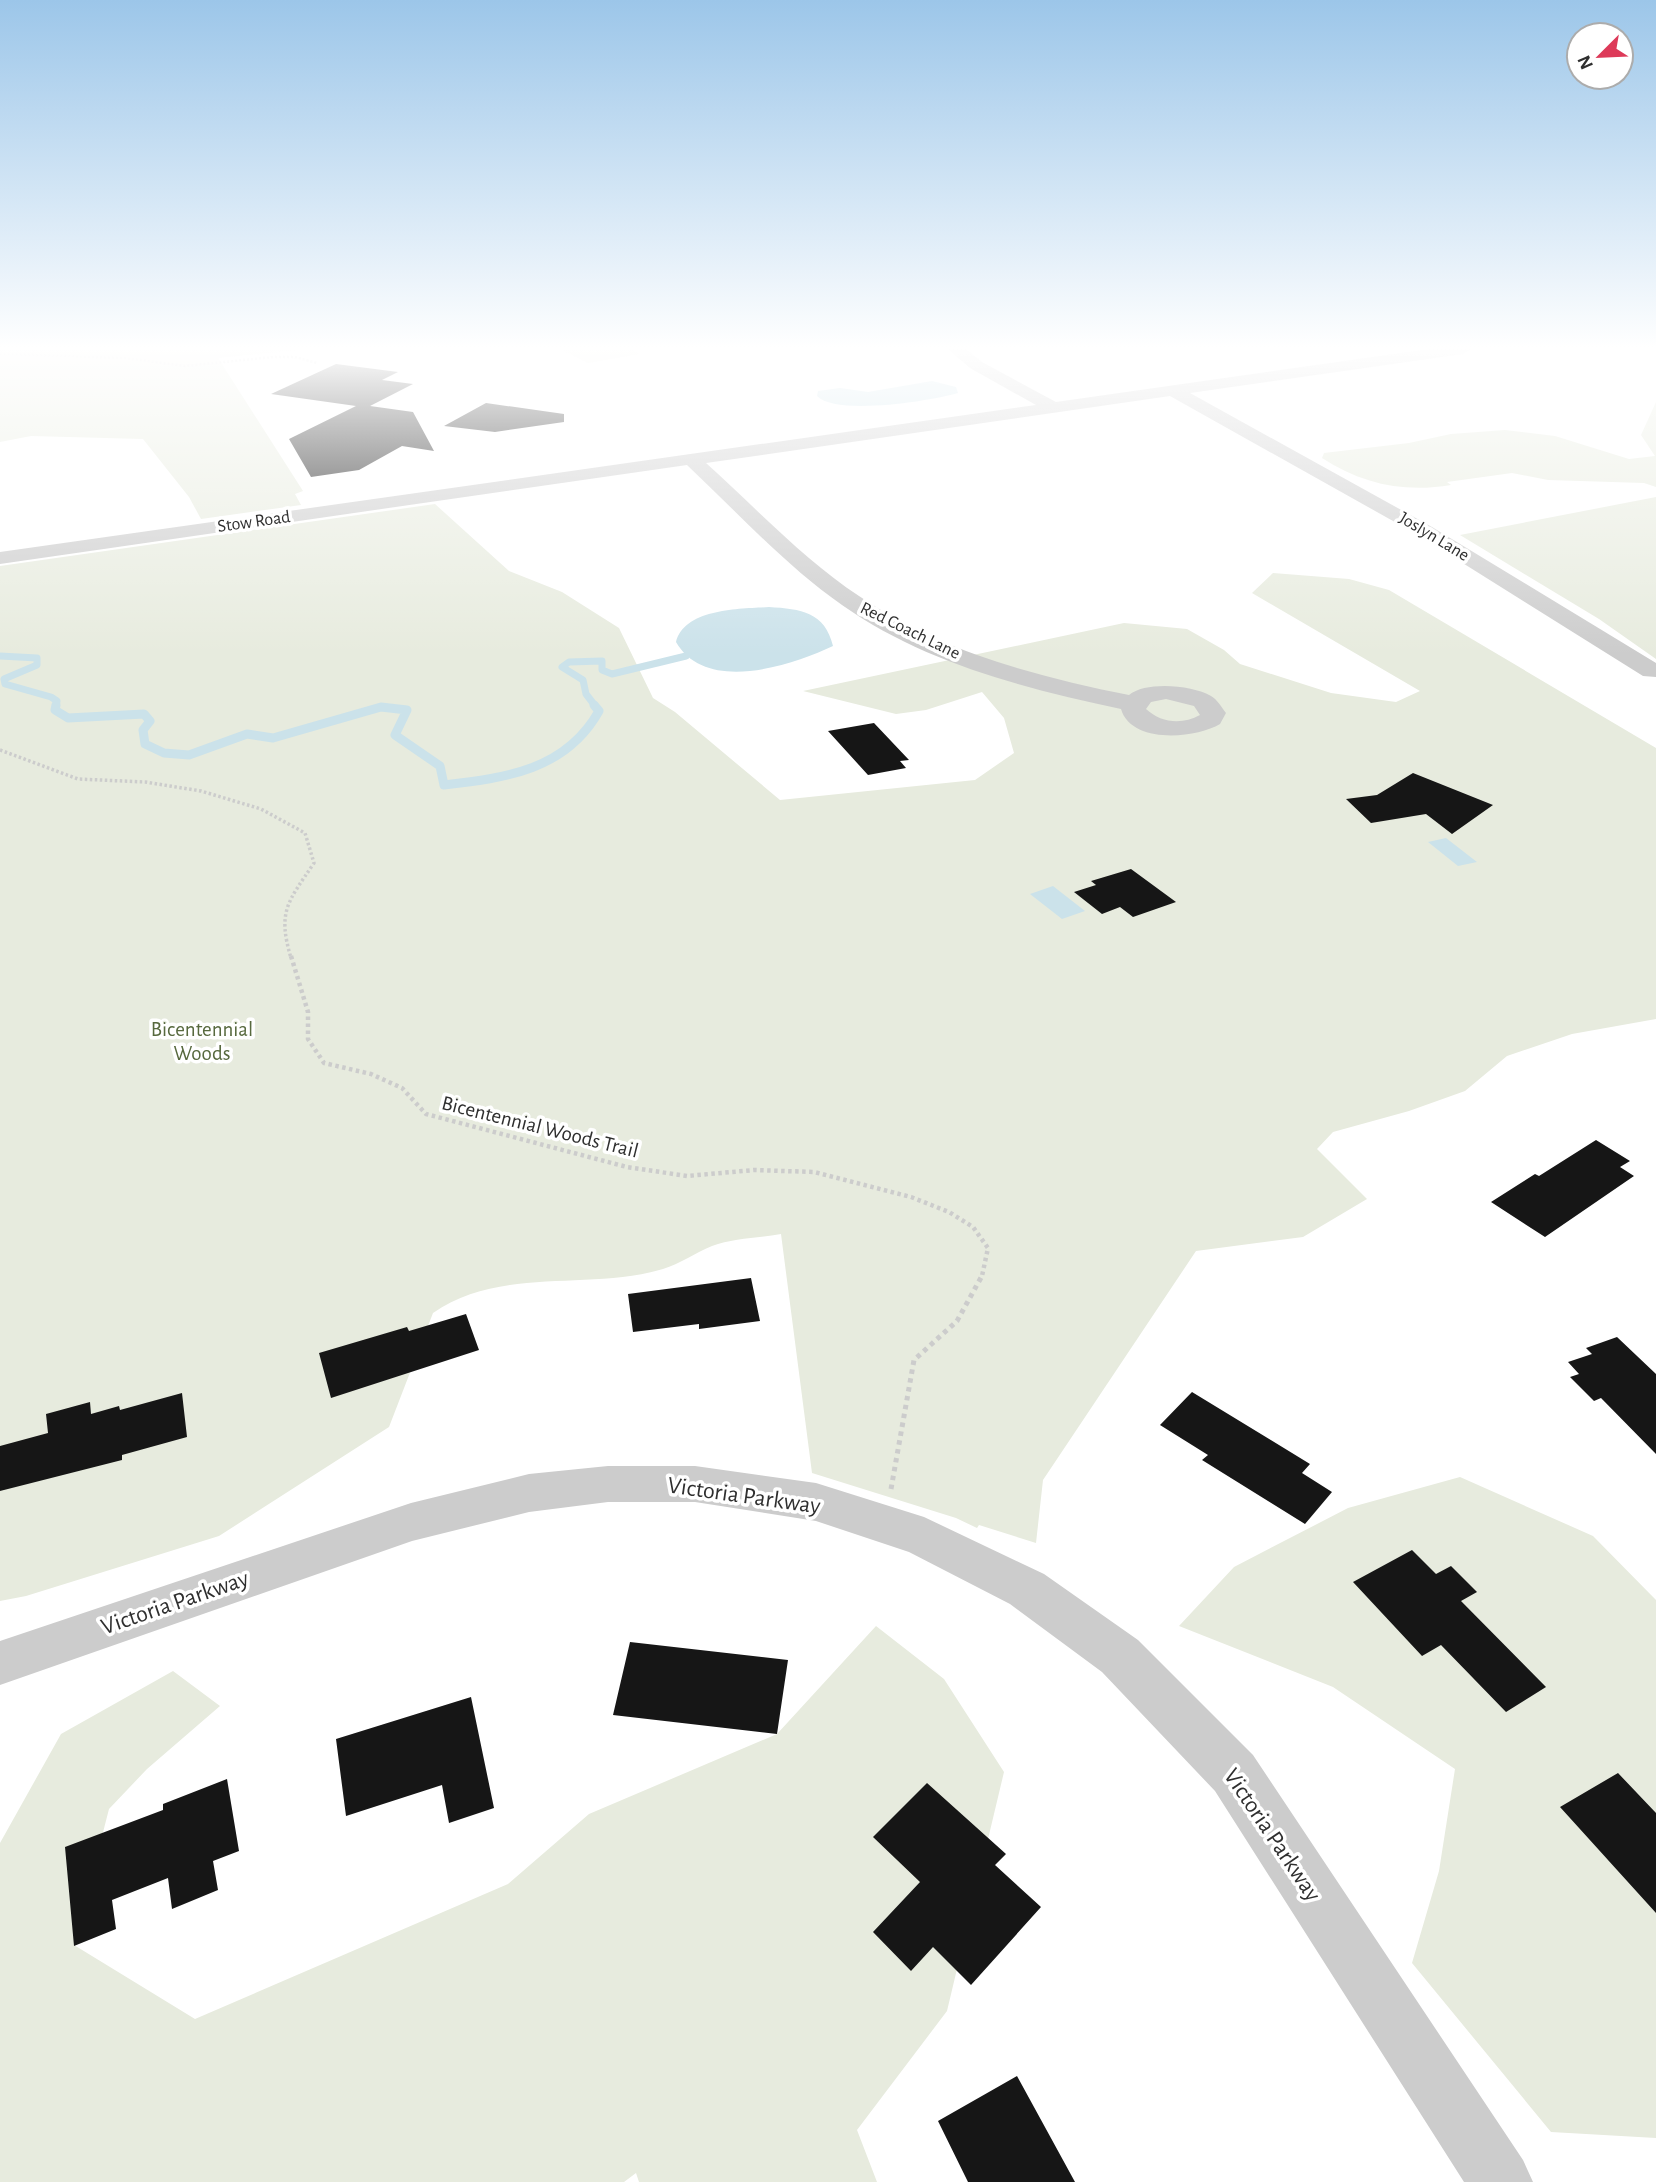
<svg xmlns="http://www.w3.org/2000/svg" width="1656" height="2182" font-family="'Alegreya Sans',sans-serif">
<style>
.green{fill:#e7ebde}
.water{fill:#cbe2ea}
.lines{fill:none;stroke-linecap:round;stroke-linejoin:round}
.stream-far1{stroke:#cbe2ea;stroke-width:7}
.stream{stroke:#cbe2ea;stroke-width:9}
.building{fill:#161616}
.path-far3{stroke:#ccc;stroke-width:2.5;stroke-dasharray:2 2;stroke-linecap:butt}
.path-far2{stroke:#ccc;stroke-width:3.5;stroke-dasharray:2.5 2.5;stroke-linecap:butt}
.path-far1{stroke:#ccc;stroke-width:4.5;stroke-dasharray:3.5 3.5;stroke-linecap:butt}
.path{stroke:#ccc;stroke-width:5;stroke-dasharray:4.5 4.5;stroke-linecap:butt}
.minor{fill:#ccc;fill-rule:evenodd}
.labels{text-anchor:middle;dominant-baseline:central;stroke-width:7;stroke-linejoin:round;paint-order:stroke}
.far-street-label{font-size:18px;fill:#2f2f2f;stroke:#fff}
.park-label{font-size:21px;fill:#57693e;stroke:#fff}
.street-label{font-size:21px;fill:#2f2f2f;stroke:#fff}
.near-street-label{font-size:24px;fill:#2f2f2f;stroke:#fff}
</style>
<rect width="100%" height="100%" fill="#fff"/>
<!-- green -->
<path class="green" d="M0,349h310l-92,9 85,133 -8,3 6,11 -100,14 -12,-22 -46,-58 -112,-3 -31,6z
M560,349h70l10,5 -52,9z
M1656,402v85l-12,-4 -96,-3 -36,-7 -65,9 4,3c-47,8 -89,-1 -129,-27l2,-5 85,-10 42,-9 54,-4 50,6 74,23 26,-3 -14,-21z
M1656,497v162l-57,-40 -139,-84z
M435,504l74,67 53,21 57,36 34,70 22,14 105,88 195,-20 39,-27 -10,-35 -22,-26 -56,18 -30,4 -93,-23 321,-68 63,6 37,21 16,14 91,29 65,9 24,-11 -168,-98 21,-20 76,6 40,11 267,158v271l-84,15 -65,22 -42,35 -56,20 -76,21 -16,17 50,50 -64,38 -107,14 -153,229 -7,63 -57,-18 -2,3 -21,-10 -144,-45 -31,-239c-22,4 -48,4 -69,12 -17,7 -32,18 -49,23 -74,22 -163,-3 -230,44l-44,114 -170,109 -193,60 -26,5v-1035z
M1460,1477l133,59 63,64v538l-105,-6 -139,-169 27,-92 16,-102 -122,-82 -154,-61 55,-59 114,-59z
M876,1626l68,53 60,93 -57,239 -90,119 20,52h-238l-3,-9 -12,9h-624v-339l61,-109 112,-63 47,35 -73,63 -38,40 -35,136 121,74 313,-135 81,-70 188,-80z"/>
<!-- water -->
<path class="water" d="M932,381l24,6 2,6c-27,8 -122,23 -141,3l1,-5 22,-3 28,4z
M769,607c32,2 56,5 64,39 -43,20 -127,48 -157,-4 9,-34 65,-33 93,-35z
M1446,838l31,24 -19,4 -30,-24z
M1053,886l32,25 -23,8 -32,-25z"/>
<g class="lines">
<!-- stream-far1 -->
<path class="stream-far1" d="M0,656l37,2v7l-33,14 1,5 46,13 6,4 -1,6
M596,707l-10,-13 -3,-14 -21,-13 7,-5 33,-1v9l10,4 74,-18"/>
<!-- stream -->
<path class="stream" d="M56,705l-1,5 13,8 76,-4 6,7 -7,9 2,14 19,9 25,2 58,-21 26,4 108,-31 26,3 -12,25 45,31 4,19c62,-7 122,-15 155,-74l-5,-6"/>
</g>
<!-- building -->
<path class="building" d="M336,364l62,8 -16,8 31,4 -43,22 43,6 21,39 -32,-5 -43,24 -48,7 -22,-38 67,-33 -85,-12z
M486,403l78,11v8l-69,10 -51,-6z
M874,723l35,37 -9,1 6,7 -38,7 -40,-44z
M1413,773l80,32 -41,29 -26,-20 -55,9 -25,-24 31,-4z
M1131,869l45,33 -43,15 -13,-10 -18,7 -28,-22 22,-7 -5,-4z
M1596,1140l34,21 -10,6 14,9 -89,61 -54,-35 44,-28 4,2z
M751,1278l9,43 -61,8v-5l-66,8 -5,-38z
M466,1314l13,36 -148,48 -12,-45 88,-26 2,4z
M1617,1337l39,37v80l-55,-56 -7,3 -24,-24 9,-3 -11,-12 24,-8 -6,-6z
M1192,1392l118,72 -8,9 30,19 -27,32 -103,-64 6,-5 -48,-30z
M182,1393l5,44 -65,18v5l-122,31v-45l48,-13 -2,-19 44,-12 1,12 28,-8 1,4z
M1412,1550l24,24 15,-8 26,26 -16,9 85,86 -40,25 -65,-67 -19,11 -69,-74z
M630,1642l158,18 -11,74 -164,-19z
M471,1697l23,111 -45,15 -7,-38 -96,31 -10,-77z
M1618,1773l38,40v100l-96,-106z
M227,1779l12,72 -26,10 5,29 -46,19 -4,-31 -56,22 4,29 -42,17 -9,-99 98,-37v-6z
M927,1783l79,71 -11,11 46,42 -70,78 -38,-38 -22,24 -38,-39 47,-50 -47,-45z
M1017,2076l58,106h-107l-30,-61z"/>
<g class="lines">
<!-- path-far3 -->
<path class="path-far3" d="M0,354l125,4 60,8 88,-9h22l22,6"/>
<!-- path-far2 -->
<path class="path-far2" d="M0,750l78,29 67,3 56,9 60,18 44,24 9,30c-26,39 -37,48 -23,95"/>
<!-- path-far1 -->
<path class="path-far1" d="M291,956l17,56v27l16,24 47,11 31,14 24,26 201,53 60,9 67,-6 60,2 97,25 38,15 24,15 15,21 -6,28"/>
<!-- path -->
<path class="path" d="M891,1489l23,-129 43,-39 26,-47"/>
<!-- minor -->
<path class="minor" d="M948,349h18l16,13 74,40 373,-53h42l-8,5 -273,39 242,134 224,136v14l-13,-1 -225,-141 -248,-139 -464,67c50,45 97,96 153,133 81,55 175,80 270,99 17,-14 63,-10 82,1 6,3 11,12 15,17l-6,11c-25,15 -89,20 -99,-15 -97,-21 -197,-46 -279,-104 -57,-40 -104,-92 -155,-140l-687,99v-12l1036,-147 -66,-37zM1166,699l28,7 6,9c-18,10 -39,8 -54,-6l5,-7z
M608,1466h87l121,17 108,34 120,57 94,66 115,115 270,405 10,22h-69l-249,-391 -113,-119 -92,-68 -101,-52 -93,-31 -121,-19h-87l-79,10 -117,29 -412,144v-44l411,-138 118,-29z"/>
</g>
<!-- sky -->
<linearGradient id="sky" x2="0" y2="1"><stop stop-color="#9cc6e9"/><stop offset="0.53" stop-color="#fff"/><stop offset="1" stop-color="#fff" stop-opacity="0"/></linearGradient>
<rect width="1656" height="655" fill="url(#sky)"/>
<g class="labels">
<!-- far-street labels -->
<g class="far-street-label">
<text transform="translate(254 522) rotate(-8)">Stow Road</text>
<text transform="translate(1434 537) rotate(31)">Joslyn Lane</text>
<text transform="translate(910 631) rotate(26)">Red Coach Lane</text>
</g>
<!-- park labels -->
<g class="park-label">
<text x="202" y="1029">Bicentennial<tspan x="202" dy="24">Woods</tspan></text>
</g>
<!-- street labels -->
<g class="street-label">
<text transform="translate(540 1127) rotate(14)">Bicentennial Woods Trail</text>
</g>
<!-- near-street labels -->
<g class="near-street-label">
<text transform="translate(744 1496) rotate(8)">Victoria Parkway</text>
<text transform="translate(175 1603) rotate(-19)">Victoria Parkway</text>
<text transform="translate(1272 1835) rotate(56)">Victoria Parkway</text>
</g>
</g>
<!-- north arrow -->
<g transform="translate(1600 56) rotate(246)"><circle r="33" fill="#ffffff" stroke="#acacac" stroke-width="2"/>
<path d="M0-5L12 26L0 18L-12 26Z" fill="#dd3a59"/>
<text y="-10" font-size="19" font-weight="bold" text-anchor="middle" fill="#2f2f2f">N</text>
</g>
</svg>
